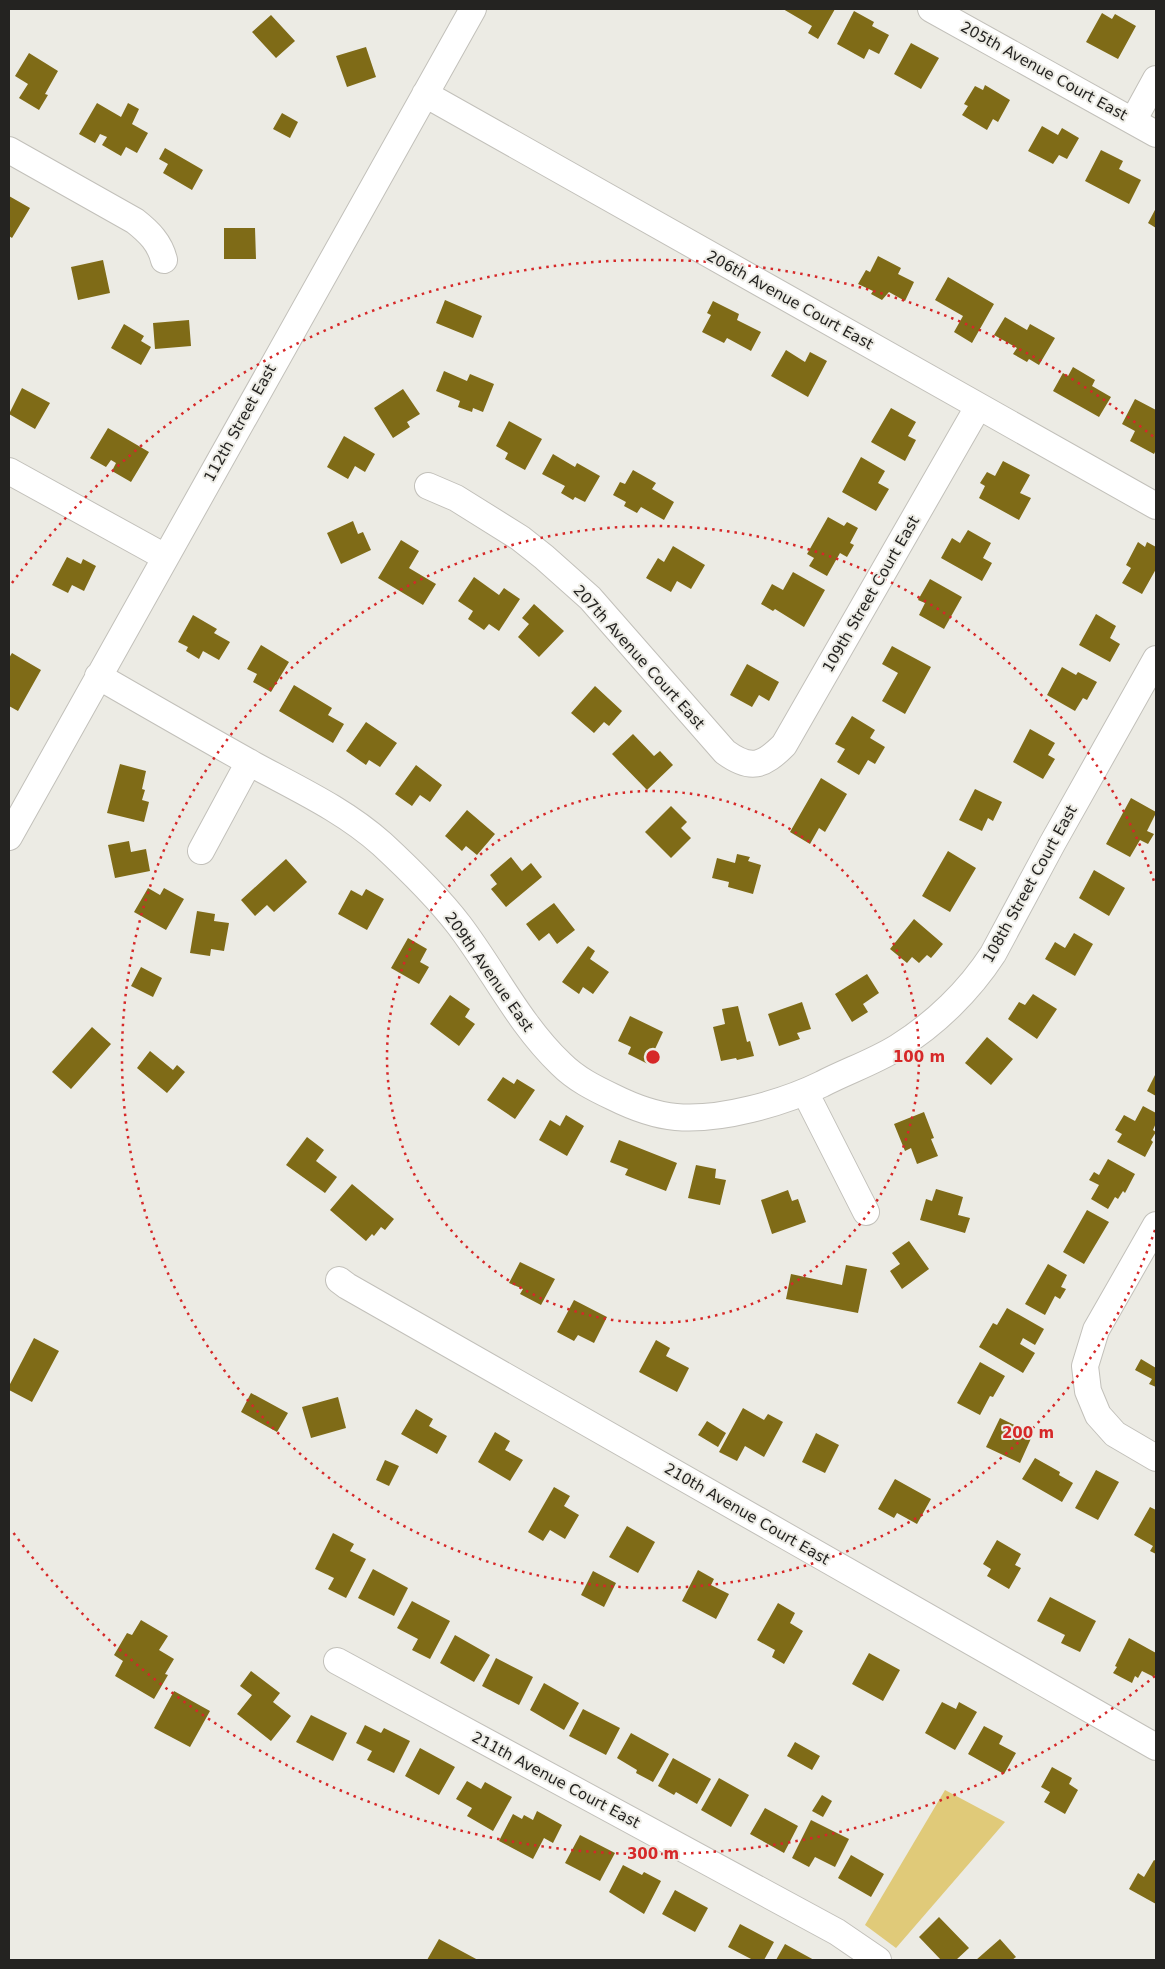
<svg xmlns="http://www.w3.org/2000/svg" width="1165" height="1969" font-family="'DejaVu Sans',sans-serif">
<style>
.green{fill:#e0ca79}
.building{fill:#7f6b17}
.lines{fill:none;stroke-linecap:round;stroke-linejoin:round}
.minor-casing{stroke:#c2c0ba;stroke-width:28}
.minor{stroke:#fff;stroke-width:26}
.ring{fill:none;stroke:#d62828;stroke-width:2.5;stroke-dasharray:2.5 5}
.labels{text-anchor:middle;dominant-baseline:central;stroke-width:4;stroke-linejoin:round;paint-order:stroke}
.street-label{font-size:15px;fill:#242321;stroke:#ecebe4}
.centre{fill:#d62828;stroke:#ecebe4;stroke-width:2.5}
.ring-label{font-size:15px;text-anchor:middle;font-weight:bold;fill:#d62828;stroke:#ecebe4;stroke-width:4;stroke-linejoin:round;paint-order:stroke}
</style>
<rect width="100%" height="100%" fill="#ecebe4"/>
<!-- green -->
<path class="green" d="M945,1790l60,32 -109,126 -31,-23z"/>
<!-- building -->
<path class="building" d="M783,9h52l-17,30 -10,-6 4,-7z
M854,11l20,11 -2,4 17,9 -10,19 -10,-5 -5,10 -27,-15z
M1102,13l10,6 3,-5 21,12 -18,33 -32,-17z
M271,15l24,26 -19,17 -24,-26z
M911,43l28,15 -18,31 -27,-15z
M366,47l10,30 -29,10 -11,-31z
M29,53l29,18 -13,23 3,1 -9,15 -20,-12 9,-14 -13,-8z
M985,85l25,15 -12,22 -5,-3 -6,11 -25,-15 6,-9 -4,-2 11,-18 8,4z
M97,103l24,14 7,-14 11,6 -7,15 16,9 -11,20 -11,-6 -5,9 -19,-11 5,-8 -7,-3 -5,9 -16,-9z
M282,113l16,9 -8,16 -17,-9z
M1042,126l16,9 4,-7 17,10 -12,21 -8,-4 -6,9 -25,-13z
M165,148l38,22 -11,20 -29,-17 5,-9 -9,-5z
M1101,150l22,11 -4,8 22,11 -12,24 -44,-23z
M9,196l21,12 -18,30 -3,-2z
M1156,208v20l-8,-5z
M224,228h31l1,31h-32z
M878,256l23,12 -3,6 16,8 -9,19 -16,-9 -7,8 -11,-6 2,-3 -15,-7 8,-14 4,2z
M103,260l7,33 -32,7 -7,-33z
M948,277l46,27 -22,39 -18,-11 9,-16 -28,-16z
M445,300l37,16 -9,22 -37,-15z
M713,301l26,13 -2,6 24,12 -10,19 -24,-13 -3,5 -22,-11 9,-17 -4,-2z
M1005,317l22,13 3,-6 25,14 -16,27 -10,-6 -2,3 -14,-8 4,-6 -23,-13z
M189,320l2,26 -36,3 -2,-26z
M124,324l20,12 -3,5 10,6 -10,18 -30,-17z
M786,350l19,12 5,-10 17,9 -19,36 -37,-21z
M1073,367l22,13 -3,6 19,11 -12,20 -46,-26 10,-18 5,3z
M444,371l23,10 3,-7 24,10 -11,28 -10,-4 -1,4 -14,-5 2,-6 -24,-10z
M22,388l28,15 -15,26 -26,-15z
M403,389l17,25 -13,8 3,5 -17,11 -19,-30z
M1135,399l21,11v40l-2,4 -24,-13 5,-10 -13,-7z
M891,408l25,14 -8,14 8,4 -11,21 -34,-19z
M509,421l33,18 -17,31 -20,-11 3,-6 -12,-7z
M108,428l41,24 -18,30 -19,-11 4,-8 -5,-3 -5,7 -16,-9z
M344,436l31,18 -10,18 -10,-6 -7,13 -21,-12z
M553,454l22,13 2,-4 23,13 -15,26 -10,-5 -2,3 -12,-7 4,-7 -23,-12z
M861,457l24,14 -7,12 11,6 -13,22 -34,-19z
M1003,461l27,14 -10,18 11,5 -12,22 -40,-22 6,-12 -5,-3 7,-11 8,4z
M633,470l23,13 -4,6 22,13 -10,18 -23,-13 -4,6 -13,-7 2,-4 -13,-7 7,-13 5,2z
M828,517l16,9 3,-4 11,6 -8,15 4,2 -7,12 -7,-4 -13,23 -18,-10 5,-8 -7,-4z
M353,521l5,13 5,-2 8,18 -30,14 -14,-31z
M968,530l23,13 -8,15 9,5 -10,18 -41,-23 11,-20 8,5z
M401,540l18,11 -10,17 27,16 -13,21 -45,-27z
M1138,542l7,5 2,-5 9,5v22l-14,25 -20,-11 9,-15 -5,-3z
M673,546l32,19 -14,24 -14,-8 -6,11 -25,-14 12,-20 6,4z
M67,557l14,7 2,-5 13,7 -12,25 -12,-6 -4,8 -16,-8z
M793,572l32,18 -21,37 -29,-18 -2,2 -12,-7 11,-20 11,6z
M474,577l25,18 5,-7 16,11 -21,32 -10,-7 -5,6 -16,-11 5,-8 -15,-10z
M930,579l32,18 -18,32 -25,-14 6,-12 -7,-3z
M534,604l30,27 -25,26 -21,-20 11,-13 -7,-6z
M1096,614l20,12 -6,12 10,6 -10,18 -31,-17z
M193,615l24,14 -3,4 16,9 -11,18 -16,-9 -4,8 -13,-8 2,-4 -10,-5z
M261,645l28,17 -18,30 -18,-10 4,-8 -10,-5z
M892,646l39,21 -26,47 -23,-13 16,-28 -16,-9z
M12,653l29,17 -23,41 -9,-5v-48z
M747,664l32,18 -10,19 -10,-6 -7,12 -22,-12z
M1062,667l14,8 2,-3 19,10 -10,18 -4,-2 -8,13 -28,-16z
M294,685l38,23 -4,7 16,9 -11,19 -54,-32z
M595,686l27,25 -13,15 -5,-4 -10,11 -23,-20z
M852,716l23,14 -5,8 15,9 -10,17 -7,-4 -9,15 -22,-13 8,-13 -10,-5z
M366,722l31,21 -17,24 -11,-7 -3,5 -20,-14z
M1030,729l25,14 -7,12 7,4 -12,20 -30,-17z
M633,734l21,22 6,-5 13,14 -26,25 -35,-36z
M120,764l26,7 -4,18 3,1 -3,10 7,2 -5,20 -37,-9z
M416,765l26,20 -12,17 -10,-7 -8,11 -17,-12z
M821,778l26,16 -22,38 -6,-4 -9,16 -20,-12z
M975,789l27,13 -9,19 -5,-3 -6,13 -23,-11z
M1131,798l25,14v1l-9,18 7,3 -6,10 -8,-4 -10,17 -24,-13z
M671,806l16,16 -6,6 10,10 -20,20 -26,-26z
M467,810l28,24 -18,21 -11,-9 -4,5 -17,-15z
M129,841l2,11 15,-3 4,22 -35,7 -7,-33z
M948,851l28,17 -26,44 -28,-16z
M737,854l13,3 -2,4 13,4 -8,29 -25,-7 1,-5 -17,-4 5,-20 18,5z
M511,857l11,14 9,-8 11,14 -36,30 -15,-18 6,-5 -7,-9z
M286,859l21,23 -33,30 -7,-7 -12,11 -14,-16z
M1094,870l31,18 -16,28 -30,-18z
M148,888l12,7 4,-7 20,11 -18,31 -32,-18z
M366,889l18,10 -17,31 -29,-16 13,-24 11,6z
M554,903l21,27 -18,14 -8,-11 -10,8 -13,-17z
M197,911l18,3 -1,7 15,2 -5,28 -13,-2 -1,7 -20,-3z
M914,919l29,25 -12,14 -4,-3 -8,8 -7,-6 -5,6 -17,-14z
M1074,933l19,11 -18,32 -30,-17 10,-17 10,6z
M408,938l19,11 -7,13 9,5 -10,17 -28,-16z
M588,946l7,5 -5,8 19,13 -16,22 -10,-7 -4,7 -17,-12z
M141,967l21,11 -9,19 -22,-11z
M867,974l12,19 -16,11 5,8 -16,10 -17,-28z
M1033,994l24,15 -20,30 -29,-20 11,-17 6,3z
M450,995l20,14 -5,8 10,7 -16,22 -29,-22z
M802,1002l9,27 -14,4 3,6 -21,7 -11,-32z
M738,1006l9,36 3,-1 4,15 -17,4 -1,-2 -15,3 -8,-34 12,-3 -3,-15z
M630,1016l33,16 -15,32 -20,-10 3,-7 -13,-6z
M92,1027l19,17 -40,45 -19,-17z
M987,1037l26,22 -22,26 -26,-22z
M150,1051l23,19 4,-5 8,7 -18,21 -30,-25z
M1156,1073v23l-9,-5z
M503,1077l11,7 3,-5 18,11 -20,29 -28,-19z
M1143,1106l13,7v10l-3,7 3,2 -5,8 2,2 -8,15 -28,-15 5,-8 -7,-4 9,-15 11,6z
M924,1112l10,26 -3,1 7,17 -21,8 -6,-16 -6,3 -11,-27z
M566,1115l18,11 -17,30 -28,-16 11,-20 10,6z
M307,1137l17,13 -8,11 21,16 -12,16 -39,-28z
M619,1140l58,23 -11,28 -41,-16 3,-6 -18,-7z
M1108,1159l27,15 -10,19 -2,-2 -5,8 -3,-2 -7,12 -17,-10 8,-14 -10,-5 5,-8 5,3z
M696,1165l20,4 -1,9 11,2 -6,25 -32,-7z
M352,1184l42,35 -9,11 -4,-3 -7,9 -2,-2 -6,7 -36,-31z
M936,1189l27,8 -5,18 12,3 -5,15 -45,-13 6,-21 6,2z
M788,1190l4,11 6,-2 8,23 -34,12 -11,-34z
M1087,1210l22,12 -25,42 -21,-12z
M909,1241l20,28 -27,20 -12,-18 10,-7 -8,-11z
M520,1262l35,17 -14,26 -21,-11 3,-5 -14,-6z
M1048,1264l19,11 -6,12 5,2 -6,10 -5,-3 -10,19 -20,-11z
M846,1265l21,4 -9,44 -72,-14 5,-25 51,11z
M574,1300l33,17 -13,26 -16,-8 -4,6 -17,-9z
M1007,1308l37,21 -9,16 -12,-7 -3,6 15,9 -12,20 -44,-26 14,-24 4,2z
M34,1338l25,13 -27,51 -23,-12v-4z
M656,1340l14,8 -4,8 23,12 -12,24 -38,-20z
M1141,1359l15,9v19l-7,-3 3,-5 -17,-9z
M980,1362l25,14 -12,21 -3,-1 -10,19 -23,-12z
M251,1393l37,20 -11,19 -36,-20z
M338,1397l8,31 -35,10 -9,-31z
M743,1408l21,12 4,-6 15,8 -19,35 -19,-11 -8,15 -18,-9z
M416,1409l17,10 -4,7 18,10 -10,18 -36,-20z
M1000,1418l33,16 -13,29 -34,-16z
M707,1421l19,12 -8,14 -20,-12z
M495,1432l15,9 -5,9 18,10 -13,21 -32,-19z
M816,1433l23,12 -14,28 -23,-11z
M1035,1458l25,14 -1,3 14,8 -11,19 -40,-23z
M385,1460l14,6 -10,20 -13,-6z
M1096,1470l23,12 -21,38 -23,-12z
M895,1479l36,20 -14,25 -20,-11 -3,5 -16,-9z
M554,1487l16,9 -6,10 15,9 -14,24 -15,-9 -7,11 -15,-9z
M1150,1507l6,3v44l-6,-3 3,-5 -19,-11z
M627,1526l28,16 -17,31 -29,-16z
M333,1533l21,11 -4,7 16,8 -20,39 -18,-9 6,-11 -19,-9z
M997,1540l24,14 -6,11 6,3 -12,21 -22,-13 4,-7 -8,-5z
M373,1569l35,19 -14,28 -36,-18z
M698,1570l16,9 -3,6 18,9 -13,25 -34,-18z
M593,1571l23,12 -12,24 -23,-12z
M1050,1597l46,24 -16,31 -19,-9 4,-8 -28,-14z
M412,1601l38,20 -20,38 -18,-9 6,-11 -21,-11z
M778,1603l17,10 -5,10 13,8 -19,33 -12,-7 3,-7 -18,-10z
M141,1620l27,16 -9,14 15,9 -9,15 3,1 -14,24 -39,-23 8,-15 -9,-6 13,-22 5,2z
M455,1635l35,20 -16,27 -34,-19z
M1129,1638l27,15v19l-2,5 -12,-6 -4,7 -3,-2 -3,7 -19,-10 4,-6 -2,-1z
M869,1653l31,17 -17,31 -31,-17z
M496,1658l37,19 -14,28 -37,-19z
M251,1671l29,22 -7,9 18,14 -20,25 -34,-27 15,-19 -12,-9z
M544,1683l35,20 -15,27 -34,-20z
M174,1691l36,20 -20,36 -36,-19z
M942,1702l14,7 3,-7 18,10 -22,38 -30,-17z
M583,1709l37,19 -14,27 -37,-19z
M311,1715l36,18 -14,28 -37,-19z
M365,1725l16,8 3,-5 26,13 -16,32 -27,-13 5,-9 -16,-8z
M984,1726l19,10 -4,8 17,9 -12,21 -36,-20z
M631,1733l38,21 -16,28 -17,-9 1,-3 -20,-12z
M795,1742l25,14 -8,14 -25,-14z
M420,1748l35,19 -16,28 -34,-19z
M673,1758l38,21 -14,25 -21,-12 -2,3 -16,-9z
M1052,1767l20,11 -3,6 9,6 -13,24 -21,-12 6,-10 -9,-5z
M719,1778l30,17 -18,32 -30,-17z
M467,1781l14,8 4,-7 27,15 -19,34 -26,-15 5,-8 -16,-9z
M822,1795l10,6 -9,16 -11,-6z
M765,1808l33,18 -14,27 -34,-19z
M537,1811l25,14 -9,18 -9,-5 -11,21 -34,-18 14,-27 9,5 2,-4 9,5z
M811,1820l38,19 -14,28 -20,-10 -6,10 -17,-9z
M580,1835l35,18 -15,28 -35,-18z
M851,1855l33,19 -13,23 -33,-19z
M1154,1860l2,1v43l-27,-15 9,-16 6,4z
M623,1865l19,10 2,-3 17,9 -17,33 -35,-22z
M675,1890l33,18 -13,24 -33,-18z
M939,1917l30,31 -13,12h-15l-22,-23z
M740,1924l34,18 -10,18h-11l-25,-13z
M439,1939l39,21h-51z
M1000,1939l16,18 -4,3h-36z
M785,1944l29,16h-38z"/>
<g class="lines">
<!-- minor casing -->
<g class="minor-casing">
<path id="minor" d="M931,9l225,125
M425,94l731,412
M1133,121l23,-42
M9,150l126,71c14,11 25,22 29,39
M9,471l156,86
M428,486l28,12 64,40 24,19 46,41 135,154c26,19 38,14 59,-7l194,-338
M98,676c52,30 104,60 156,89 44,24 90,45 128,79 27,25 54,51 77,81 35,46 60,99 102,139 15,15 33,24 52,33 20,10 41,18 63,20 44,4 107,-14 146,-33 25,-13 52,-22 76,-37 37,-23 71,-56 95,-93l59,-110 104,-185
M9,837l464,-828
M201,851l48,-89
M805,1092l61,120
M1156,1225l-60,105 -11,36 3,25 10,24 17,19 41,24
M339,1280l8,6 809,461
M337,1661l500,271 41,28"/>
</g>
<!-- minor -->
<use href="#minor" class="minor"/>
</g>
<!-- distance rings -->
<g class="ring">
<circle cx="653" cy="1057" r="266"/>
<path d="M1155 1230A531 531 0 1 1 1155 884"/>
<path d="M1155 1676A797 797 0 0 1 12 1531M12 583A797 797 0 0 1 1155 438"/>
</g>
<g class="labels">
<!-- street labels -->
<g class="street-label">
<text transform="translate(1044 71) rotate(29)">205th Avenue Court East</text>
<text transform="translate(790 300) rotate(29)">206th Avenue Court East</text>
<text transform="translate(240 423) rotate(-61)">112th Street East</text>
<text transform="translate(871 594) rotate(-60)">109th Street Court East</text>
<text transform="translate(639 657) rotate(48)">207th Avenue Court East</text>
<text transform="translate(1030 884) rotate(-61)">108th Street Court East</text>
<text transform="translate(489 972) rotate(55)">209th Avenue East</text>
<text transform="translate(747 1514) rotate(30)">210th Avenue Court East</text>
<text transform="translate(556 1780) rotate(28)">211th Avenue Court East</text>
</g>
</g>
<circle cx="653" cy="1057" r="8" class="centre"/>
<g class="ring-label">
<text x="919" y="1062">100 m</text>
<text x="1028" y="1438">200 m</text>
<text x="653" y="1859">300 m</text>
</g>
<!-- border -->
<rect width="1165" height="1969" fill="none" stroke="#242321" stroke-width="20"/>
</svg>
